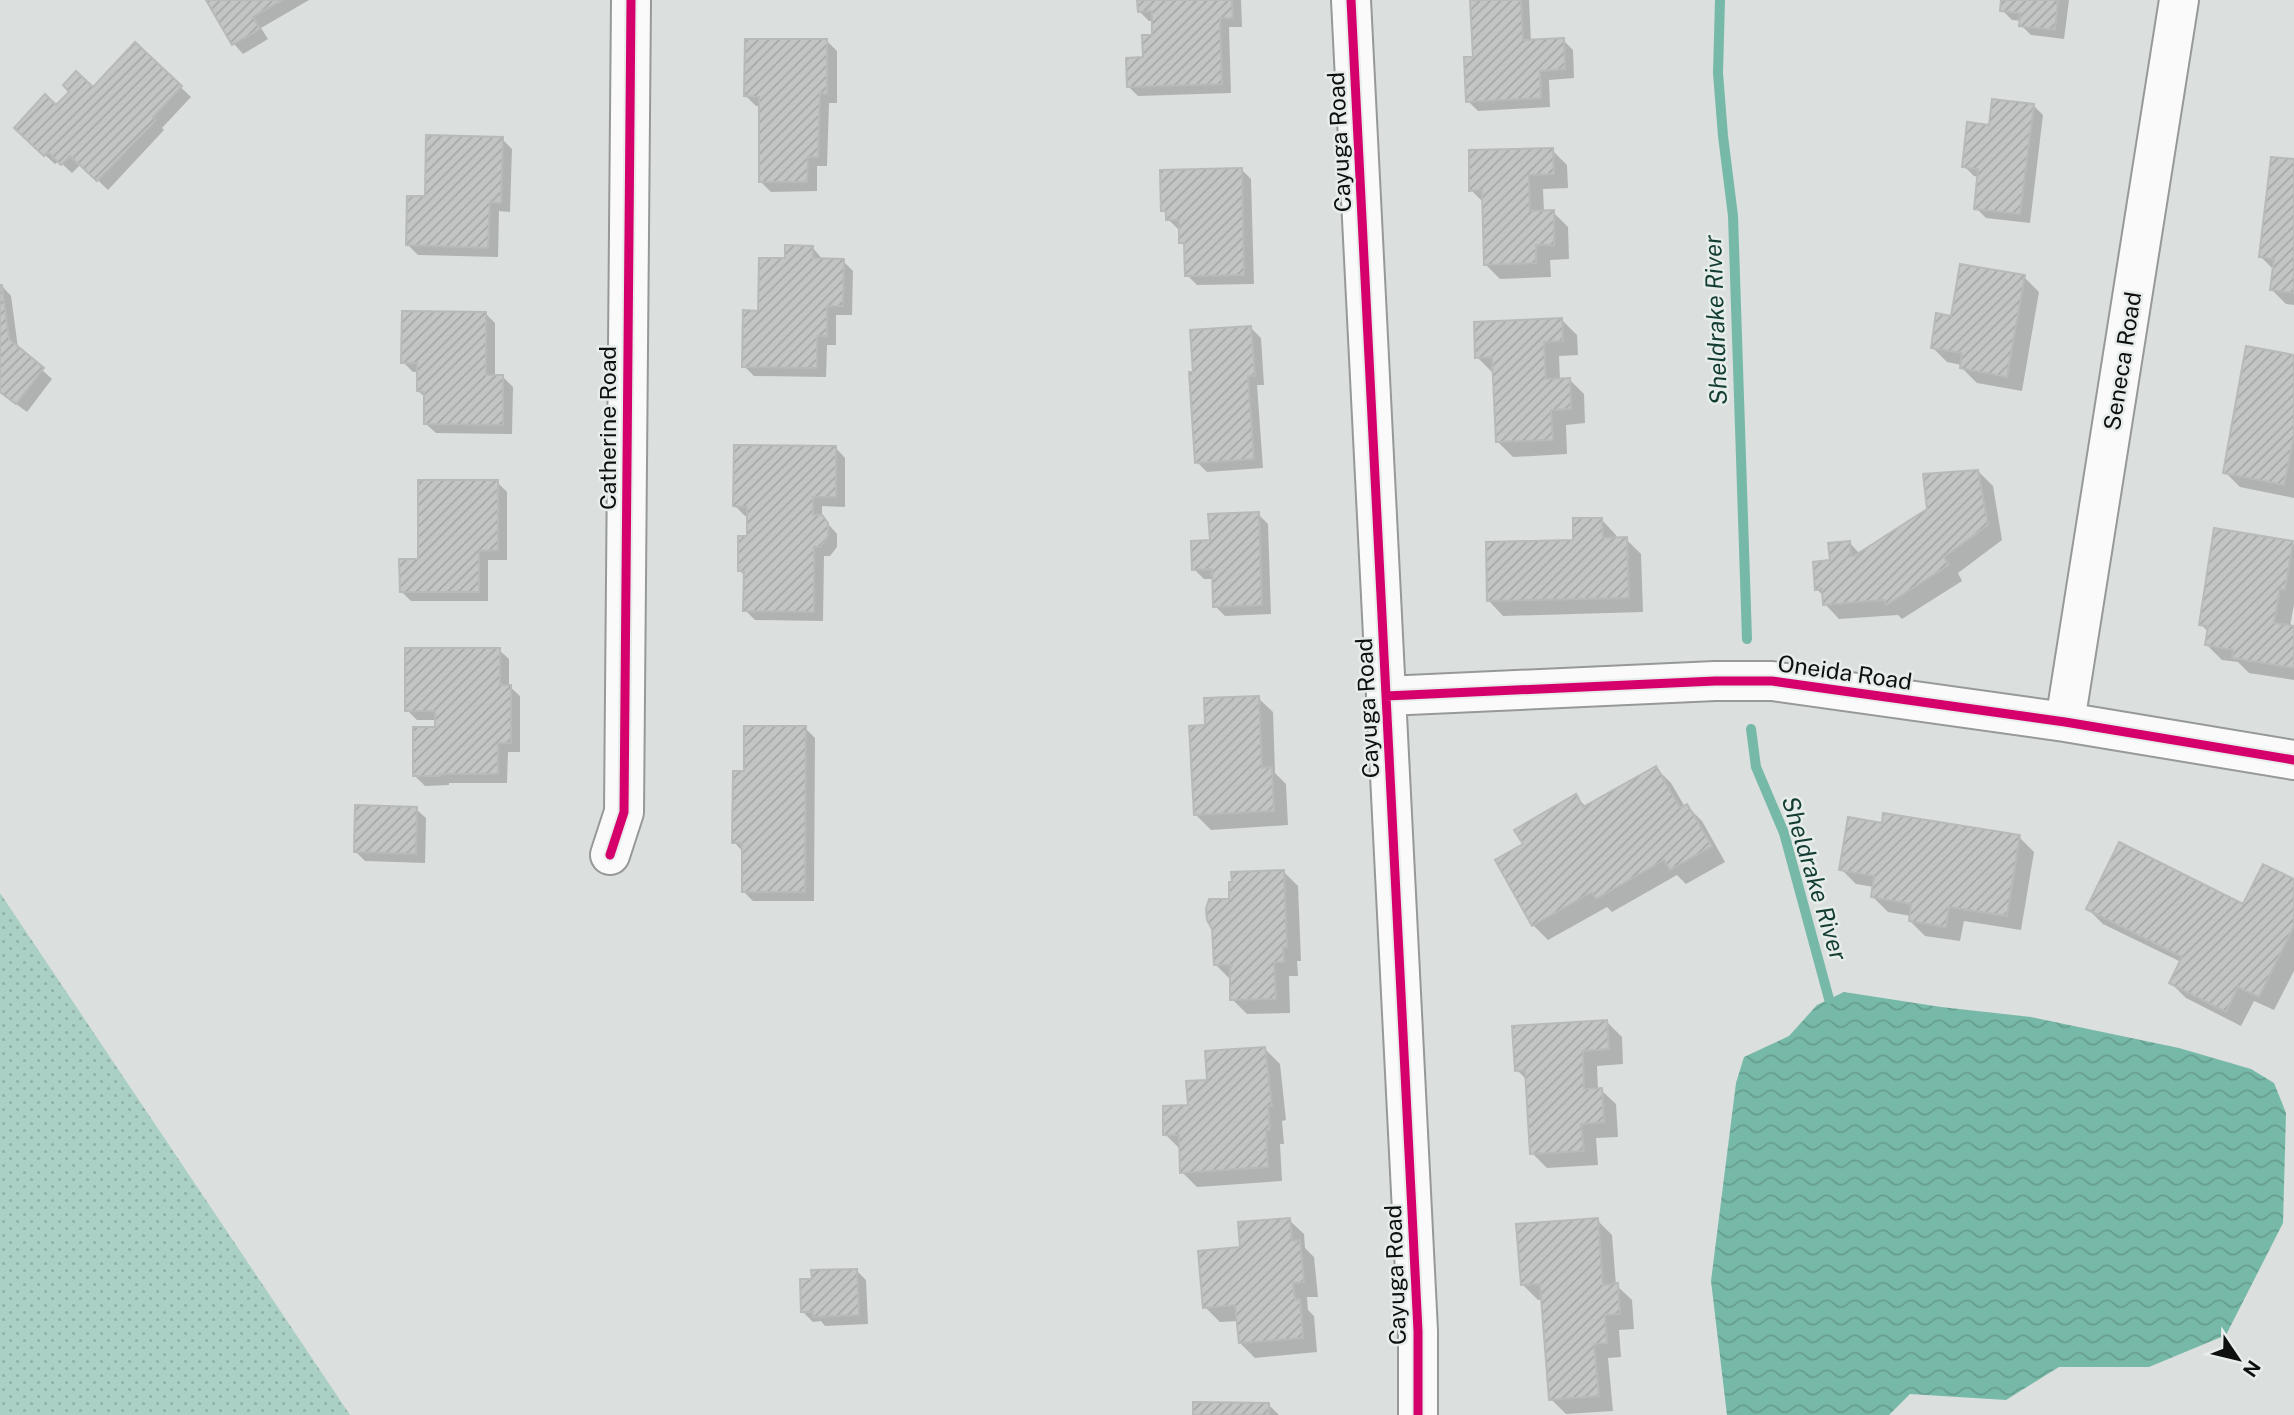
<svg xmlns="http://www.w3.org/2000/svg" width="2294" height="1415" font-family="'Public Sans',sans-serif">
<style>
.grass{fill:url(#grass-dots)}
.water{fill:url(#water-waves)}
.shadow{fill:#0003}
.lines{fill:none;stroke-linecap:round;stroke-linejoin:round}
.stream{stroke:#77b9a8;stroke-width:10}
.building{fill:url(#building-hatch);stroke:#b7bab9;stroke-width:2}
.minor-casing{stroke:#969998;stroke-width:42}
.minor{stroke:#fafafa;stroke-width:38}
.cycleway-casing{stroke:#e7edeb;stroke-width:13}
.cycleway{stroke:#d6006c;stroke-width:9}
.labels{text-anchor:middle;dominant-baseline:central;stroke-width:5;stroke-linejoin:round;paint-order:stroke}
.street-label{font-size:23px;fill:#0e100f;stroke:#e7edeb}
.water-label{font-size:24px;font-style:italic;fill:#133d32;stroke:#e7edeb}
</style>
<defs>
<pattern id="grass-dots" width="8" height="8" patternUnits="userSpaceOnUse" patternTransform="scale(1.75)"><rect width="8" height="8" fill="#aacfc4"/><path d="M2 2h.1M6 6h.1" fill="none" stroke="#91b1a7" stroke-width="1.8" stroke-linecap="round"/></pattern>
<pattern id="water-waves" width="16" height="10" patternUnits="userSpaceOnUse" patternTransform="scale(1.75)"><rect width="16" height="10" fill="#77b9a8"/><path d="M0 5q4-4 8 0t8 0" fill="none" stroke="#669e8f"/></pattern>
<pattern id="building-hatch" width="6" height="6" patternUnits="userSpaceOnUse" patternTransform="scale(1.75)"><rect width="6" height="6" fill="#c2c5c4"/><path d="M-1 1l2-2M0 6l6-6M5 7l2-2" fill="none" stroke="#a6a8a7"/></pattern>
</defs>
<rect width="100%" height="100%" fill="#dbdfdd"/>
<!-- grass -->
<path class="grass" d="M0,893l350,522h-350z"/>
<!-- water -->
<path class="water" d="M1844,992l97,15 90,10 148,31 72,21 23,14 12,30 -3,110 -57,112 -77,32h-90l-53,33 -96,-6 -21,21h-162l-16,-134 25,-198 8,-26 45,-21 28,-31z"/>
<!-- shadow -->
<path class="shadow" d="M208,0h101l-48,28 7,11 -25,15 -9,-10z
M1139,0h102l1,27h-13l2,66 -93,3 -10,-10 17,-27 9,-23v-15h-5l-10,-10z
M1472,0h57l2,42 32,-2 10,10 1,28 -25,2 1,27 -72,4 -10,-10 7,-42z
M2003,0h66l-5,39 -33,-4 -10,-10v-4l-9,-1 -10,-10z
M827,41l10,10v52h-8l-2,63h-10v25l-46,1 -10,-10v-76h-5l-10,-10z
M135,44l56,53 -29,31 2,2 -56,60 -27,-26 -9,9 -13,-12 -4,3 -29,-26 30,-30 37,-19z
M2033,105l10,10 -13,108 -44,-5 -10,-10 3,-31 -5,-1 -10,-10 27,-39z
M502,139l10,10 -2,63 -11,-1 -1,46 -80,-2 -10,-10 19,-47z
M1552,150l15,15 1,23 -25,1 1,23h9l15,15 1,32 -19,1 1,17 -51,2 -15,-15 -1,-61 -13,-13z
M2294,161v144l-8,-1 -15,-15 3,-19 -13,-13z
M1241,169l10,10 3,105 -57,1 -10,-10 -1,-27 -5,-6v-13h-3l-10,-10v-3l-6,-6z
M813,248l10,12 20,1 10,10 -1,44h-16v30h-9l-1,32 -72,-1 -10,-10 15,-53z
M2024,277l15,15 -17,99 -45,-8 -15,-15v-3l-15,-3 -15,-15 20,-29z
M2,286l9,10 7,52 34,31 -25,33 -27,-20v-105z
M485,313l10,10v54h8l10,10 -1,47 -76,-1 -10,-9v-26l-8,-7v-19h-5l-10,-10z
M1562,320l15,15 1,20 -19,1 1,24 9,-1 15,15 1,29 -19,2 1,29 -54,3 -15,-15 -3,-70h-3l-15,-15z
M1251,328l10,10 3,47h-7l6,83 -56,4 -10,-10 -2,-89z
M2294,357v141l-54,-11 -15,-15z
M836,448l9,10v49l-23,-1v11l15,17v13l-7,9h-6l-1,65 -68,-1 -10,-10v-34l-6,-6 10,-33v-21h-4l-10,-10z
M1978,471l15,15 9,54 -44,33 4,8 -60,38 -4,-4 -59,4 -14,-15 -1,-7 -7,-8 15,-27 17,-20 11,12 69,-44z
M497,482l10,10v68h-19v41h-77l-10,-10 18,-30z
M1258,514l10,10 3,90 -46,2 -10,-10 -1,-27h-10l-10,-10 17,-28z
M1602,520l14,15 1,4h9l15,15 2,58 -140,4 -14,-15 86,-60z
M2292,543l2,2v59l-4,23 4,1v52l-45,-7 -11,-11 -16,-2 -15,-15 2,-12 -8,-9z
M499,650l10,9v27l11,10v56h-12l-1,31h-58v2l-24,1 -10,-10 22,-48v-8h-20l-10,-10z
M1258,698l15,14 2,61 11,11 2,41 -77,5 -15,-15z
M805,728l10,10 -1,163h-61l-10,-10v-39l-9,-10 12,-69z
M1656,768l15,15 14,24 2,-1 15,15 23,41 -39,22 -9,-9 -65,37 -5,-5 -59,33 -15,-15 43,-129 10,11z
M416,809l10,9 -1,45 -60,-2 -10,-10z
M1883,825l136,12 15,15 -13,78 -57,-9 -4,20 -35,-5 -15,-15 1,-5 -23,-4 -15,-15 1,-10 -18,-3 -15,-15z
M1283,871l15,15 3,75h-4l1,15h-9l1,37 -43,1 -15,-15 -2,-20 -15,-15 16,-64z
M2294,881v90l-20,39 -20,-9 -13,25 -55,-28 -15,-15 10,-21 -78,-38 -15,-15 156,-3z
M1607,1022l15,15 1,27 -26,2 1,24h3l15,14 2,33 -22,1 2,27 -51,3 -15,-15 -4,-72 -11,-11z
M1265,1049l15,15 6,56 -4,1 2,23h-4l2,37 -85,6 -15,-15 -2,-23 -15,-15 44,-53z
M1289,1220l15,14 1,14 9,9 4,40h-11l1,13 6,6 3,36 -62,6 -15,-15 -2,-22 -18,1 -15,-15 37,-58z
M1597,1220l15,15 4,50 16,15 2,29 -15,1 2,27 -13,1 5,53 -47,3 -15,-15 -8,-100 -5,1 -15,-15z
M856,1270l10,10 2,44 -43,2 -4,-5 -8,1 -10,-10 11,-32z
M1268,1404l11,11h-84z"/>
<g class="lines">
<!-- stream -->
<path class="stream" d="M1720,0l-2,73 5,63 10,80 14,423
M1751,729l5,38 28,66 45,166"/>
</g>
<!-- building -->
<path class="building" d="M206,0h76l-29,17 7,12 -28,16z
M1137,0h95l1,18h-13l2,66 -95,3 -1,-29 17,-1 -1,-22h10v-24l-14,1z
M1470,0h51l2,40 41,-2 1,31 -25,2 1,27 -75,4 -2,-45h9z
M2001,0h57l-3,30 -36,-4 1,-13 -20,-2z
M745,39h82v55l-7,-1 -2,64h-10l-1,25h-48v-85l-15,-1z
M135,42l47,44 -29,31 3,3 -59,61 -27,-25 -9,9 -13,-13 -4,4 -30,-28 31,-34 11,11 13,-13 -6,-7 13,-14 17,16z
M1992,99l42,5 -14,110 -46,-5 4,-40 -16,-2 5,-45 22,3z
M426,135l77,2 -2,66 -11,-1 -2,46 -82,-3 1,-49h18z
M1553,148l1,26 -25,1 1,36 24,-1v35h-18v18l-52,2 -2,-75 -13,1v-41z
M2271,157l23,2v134l-24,-3 4,-31 -15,-2z
M1242,168l2,107 -59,1 -1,-33h-5v-23h-13v-9h-5l-1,-41z
M785,245l28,1v12l31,1 -1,47h-16v30h-10v32l-75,-1 1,-57 15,1 1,-53h26z
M1960,264l65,11 -18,102 -47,-9 2,-15 -31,-5 5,-35 15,3z
M0,285h2l7,54 35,29 -28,36 -16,-12z
M402,311l84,1v63h17v50l-79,-1v-32l-7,-1v-28h-16z
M1562,318l1,23 -19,1 2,37 24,-1 1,31 -20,1 2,30 -57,2 -4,-85 -17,1 -1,-36z
M1251,326l4,50h-7l6,83 -59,4 -6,-91h4l-3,-42z
M2246,346l48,9v81l-10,49 -61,-12z
M734,445l102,1v51h-23v18h9l6,8v13l-8,11h-6v65l-71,-1 1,-40h-6v-35h9v-29l-14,-1z
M1978,470l10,55 -44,32 5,8 -63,40 -2,-5 -61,5 -1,-16 -7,1 -2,-28 17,-2 -2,-17 22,-2 1,15h3l73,-47 -4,-35z
M418,480h80v70l-19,1v41h-79l-1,-33h19z
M1259,512l3,93 -49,2 -1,-38 -20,1 -1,-29 19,-1 -2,-26z
M1573,518h29l1,20 24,-1 2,61 -142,3 -1,-59 87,-2z
M2214,528l79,13 -8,49 -5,-1 -6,34 20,3v42l-62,-10 1,-8 -28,-5 3,-19 -9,-1z
M405,648h95v37h11v58h-13v31h-58v2h-27v-49h22v-16h-30z
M1259,696l3,72 10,-1 2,44 -80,4 -5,-89 16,-1 -1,-27z
M744,726h62l-1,166h-63v-49h-10l1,-72h11z
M1656,766l24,42 7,-4 25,42 -42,24 -6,-10 -68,39 -4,-7 -60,34 -37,-66 28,-16 -9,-14 62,-36 7,13z
M355,805l62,2 -1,47 -62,-2z
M1883,813l137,22 -13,81 -58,-9 -3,20 -37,-6 2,-17 -40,-7 3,-21 -35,-6 9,-53 34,6z
M2119,842l124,62 20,-40 31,15v47l-35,71 -21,-10 -12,25 -57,-29 13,-26 -96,-48z
M1284,870l3,77h-4l1,15h-10l2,37 -46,1v-31l2,-4h-18l-2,-36 -5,-9 -1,-11 3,-10h20v-17h3l-1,-10z
M1607,1020l2,29 -26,2 1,38 18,-1 2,34 -23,2 3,27 -54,3 -5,-84 -10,1 -3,-45z
M1265,1047l7,59h-4l2,24h-4l2,37 -88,6 -1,-38h-16v-29l25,-1 -2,-24 21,-1 -2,-29z
M1290,1218l2,23 8,-1 4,42 -11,1 2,17 5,-1 3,39 -64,5 -4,-38 -32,3 -5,-57 42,-4 -2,-25z
M1598,1218l5,67 15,-2 2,31 -15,1 2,28 -13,1 5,52 -50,4 -9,-116 -19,1 -5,-61z
M857,1269l2,46 -46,2v-5h-12l-1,-33h12l-1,-9z
M1193,1402l76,1v12h-76z"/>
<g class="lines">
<!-- minor casing -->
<g class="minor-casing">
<path id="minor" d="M1351,0l67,1331v84
M1386,696l329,-15h57l293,41 229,38
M2065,722l114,-722
M610,855l14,-43 7,-812"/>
</g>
<!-- minor -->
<use href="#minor" class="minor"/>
<!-- cycleway casing -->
<g class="cycleway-casing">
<path id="cycleway" d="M1351,0l67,1331v84
M1386,696l329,-15h57l293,41 229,38
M610,855l14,-43 7,-812"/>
</g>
<!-- cycleway -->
<use href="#cycleway" class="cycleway"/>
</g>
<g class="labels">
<!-- street labels -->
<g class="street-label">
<text transform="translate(1339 142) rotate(-93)">Cayuga Road</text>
<text transform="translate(2122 361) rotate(-81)">Seneca Road</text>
<text transform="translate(607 428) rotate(-90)">Catherine Road</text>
<text transform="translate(1845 672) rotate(8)">Oneida Road</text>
<text transform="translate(1367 708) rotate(-93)">Cayuga Road</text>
<text transform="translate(1395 1275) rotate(-92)">Cayuga Road</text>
</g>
<!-- water labels -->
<g class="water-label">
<text transform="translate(1715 320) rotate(-92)">Sheldrake River</text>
<text transform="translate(1815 878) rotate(73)">Sheldrake River</text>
</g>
</g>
<!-- north arrow -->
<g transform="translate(2238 1359) rotate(125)" stroke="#e7edeb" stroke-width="5" paint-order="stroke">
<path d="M0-5L12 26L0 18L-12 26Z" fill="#0e100f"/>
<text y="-10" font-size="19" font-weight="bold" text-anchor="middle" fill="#0e100f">N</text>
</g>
</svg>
